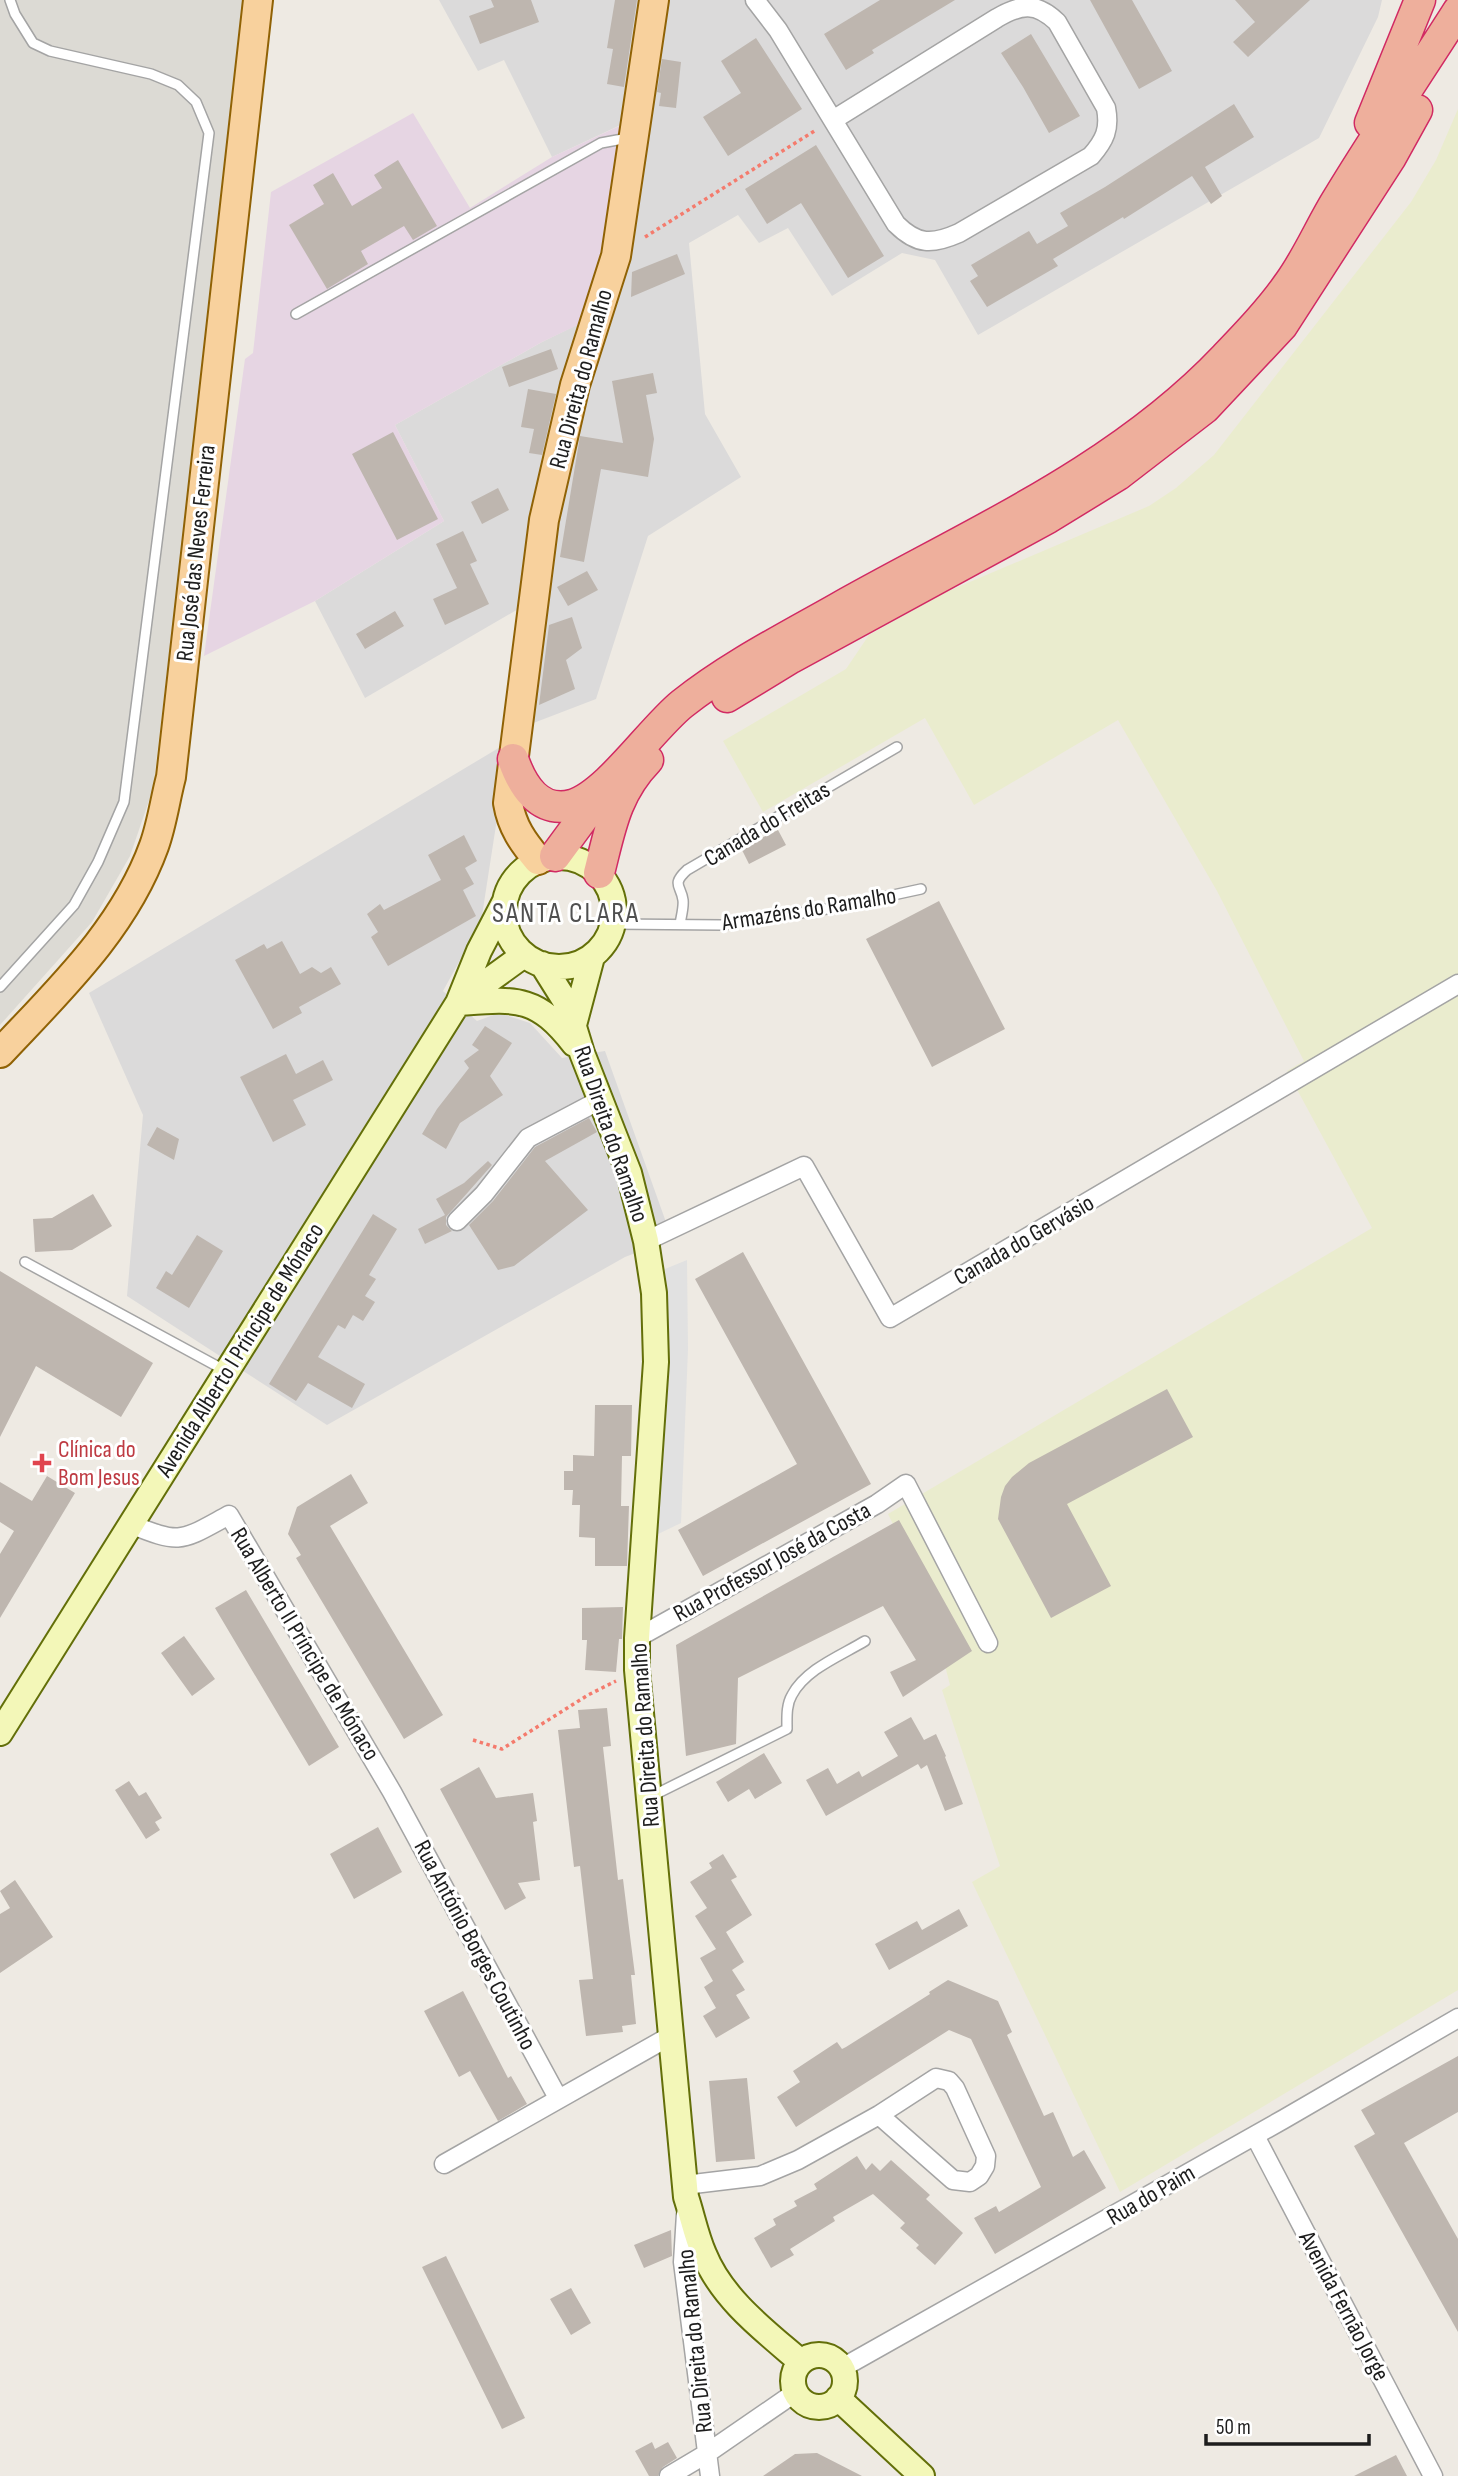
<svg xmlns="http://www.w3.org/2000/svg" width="1458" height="2476" font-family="'Sofia Sans Condensed',sans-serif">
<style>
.residential{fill:#dbdada}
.industrial{fill:#e6d5e3}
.airport{fill:#dcdad4}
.farmland{fill:#eaecce}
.parking{fill:#e1e1e1}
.building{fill:#beb6af}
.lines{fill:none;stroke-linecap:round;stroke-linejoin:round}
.service-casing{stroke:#a4a4a4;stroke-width:12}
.minor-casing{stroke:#a4a4a4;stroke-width:21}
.secondary-casing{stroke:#636f09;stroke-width:28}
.primary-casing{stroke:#906205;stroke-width:32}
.trunk-casing{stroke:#d12a63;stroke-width:33}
.path{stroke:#f47b6d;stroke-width:3.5;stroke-dasharray:3.5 3.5;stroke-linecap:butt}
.service{stroke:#fff;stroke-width:9}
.minor{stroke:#fff;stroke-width:18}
.secondary{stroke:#f3f7b8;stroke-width:24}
.primary{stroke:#f8d19d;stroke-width:28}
.trunk{stroke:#eeaf9c;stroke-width:30}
.health-dot{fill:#e0444e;stroke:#fff;stroke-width:2.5}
.labels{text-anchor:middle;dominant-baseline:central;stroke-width:6;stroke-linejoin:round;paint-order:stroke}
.street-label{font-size:24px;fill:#1d1d1d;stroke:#fff}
.health-label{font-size:24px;fill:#be3a42;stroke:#fff;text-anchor:start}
.quarter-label{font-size:28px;letter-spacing:2px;fill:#505050;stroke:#fff}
</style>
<rect width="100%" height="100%" fill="#eeeae3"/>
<!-- residential -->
<path class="residential" d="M439,0h943l-4,17 -59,121 -341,197 -43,-75 -33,-7 -70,43 -44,-68 -29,15 -21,-28 -49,28 16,171 36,63 -93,59 -52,163 -94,36 18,-127 -155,90 -50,-97 129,-80 -49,-96 147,-83 43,-21 42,-199 -75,35 -48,-97 -26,11z
M502,746l1,34 -22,142 -38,69 34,30 22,-8 31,10 32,35 43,-7 67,188 -47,18 -298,168 -200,-129 16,-181 -54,-122z"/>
<!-- industrial -->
<path class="industrial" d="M413,113l57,95 82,-51 76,-35 -24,146 -18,53 -44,21 -147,83 49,96 -129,80 -111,55 41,-297 8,-6 18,-161z"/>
<!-- airport -->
<path class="airport" d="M0,0h247l-94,789 -23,67 -38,66 -92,103z"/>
<!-- farmland -->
<path class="farmland" d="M1458,109v1881l-338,202 -148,-310 28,-16 -58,-176 8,-5 -17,-66 -17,-49 -28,-56 484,-286 -85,-157 17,-10 -87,-170 -99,-171 -144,85 -49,-87 -162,94 -40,-71 123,-72 23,-34 75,-42 205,-87 27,-18 38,-33 197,-253 25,-42z"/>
<!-- parking -->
<path class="parking" d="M687,1260l1,89 -7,174 -25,12 12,-186 -3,-80z"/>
<!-- building -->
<path class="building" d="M491,0h40l8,22 -59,22 -11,-28 25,-9z
M615,0h22l-13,87 -17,-3 6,-35 -6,-1z
M880,0h75l-83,50 2,3 -28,17 -22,-36z
M1090,0h42l40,71 -33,18z
M1235,0h75l-62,57 -15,-15 22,-20z
M1031,34l49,82 -31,17 -26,-46 -22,-34z
M756,38l46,71 -74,47 -25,-39 38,-24 -20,-32z
M662,59l19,3 -5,46 -17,-2 2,-13 -4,-1z
M1234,104l20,33 -49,30 17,29 -11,8 -19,-28 -68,43 -1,-2 -70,42 5,7 -71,41 -17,-26 8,-5 -7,-11 58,-34 8,13 31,-18 -8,-13 45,-26z
M816,145l68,111 -36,22 -47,-75 -34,21 -22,-35z
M398,160l39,66 -24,14 -9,-14 -43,25 7,13 -41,25 -38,-64 35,-21 -11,-19 20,-12 19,33 30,-18 -8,-13z
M677,254l8,20 -54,23 1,-25z
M551,349l7,20 -49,18 -7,-20z
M653,373l4,20 -11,2 8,44 -6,38 -47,-8 -17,93 -24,-5 20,-121 43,7 -11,-62z
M528,389l28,5 -14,61 -13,-2 5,-24 -13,-2z
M393,432l45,87 -41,21 -45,-86z
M498,488l11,22 -27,14 -11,-22z
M463,531l14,30 -7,3 19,40 -44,21 -12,-26 24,-11 -21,-44z
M587,571l11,19 -30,16 -11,-19z
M395,611l9,15 -39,23 -9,-15z
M572,617l10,31 -16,12 9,29 -36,16 10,-80z
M778,830l8,15 -37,19 -8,-16z
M464,835l13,26 -12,7 9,16 -11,6 13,26 -88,50 -17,-29 7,-5 -11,-18 13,-10 4,6 57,-30 -13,-25z
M939,901l66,128 -73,38 -66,-128z
M282,941l18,33 12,-7 9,6 10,-6 10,17 -42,23 3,6 -29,16 -38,-69 29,-16 3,5z
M485,1026l27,17 -22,33 13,19 -43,28 -14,26 -24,-15 15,-25 32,-41 -5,-7 15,-11 -7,-5z
M286,1054l10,20 27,-14 10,20 -40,20 13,25 -33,17 -33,-65z
M589,1118l8,14 -52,29 43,49 -74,56 -16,4 -29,-45 24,-24 42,-54z
M157,1127l22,12 -5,21 -27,-15z
M488,1161l4,4 -46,52v8l6,6 -27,13 -7,-15 27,-14 -9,-16 28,-16z
M93,1194l19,32 -40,24 -37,2 -2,-33 19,-1z
M373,1214l24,15 -28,46 7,4 -11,17 10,6 -12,19 -10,-6 -8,14 -7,-4 -20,32 47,27 -13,24 -44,-25 -12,18 -27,-17z
M197,1235l26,16 -34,57 -33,-20 10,-17 6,4z
M743,1252l128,232 -168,92 -25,-46 119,-66 -102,-185z
M0,1271l153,92 -32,54 -85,-51 -36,71z
M1167,1389l26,48 -126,67 44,82 -60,32 -53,-99 3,-22 4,-11 7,-9 17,-14z
M595,1405h37l-1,51h-9l-1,50h8l-2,60h-32v-28l-16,-1 1,-32h-8l1,-15h-9v-19h9v-16l21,1z
M351,1474l17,29 -38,23 113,189 -39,24 -108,-181 5,-3 -13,-21 9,-27z
M47,1476l28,17 -75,125v-64l14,-23 -14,-9v-40l32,19z
M899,1520l73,131 -69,46 -13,-25 26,-12 -33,-54 -145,72 -2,66 -50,12 -10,-111z
M246,1590l93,157 -30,19 -94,-158z
M623,1607l-1,32h-3l-3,33 -31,-2 2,-30h-5v-32z
M184,1636l31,43 -23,17 -31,-43z
M607,1708l4,38 -8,1 15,133 5,-1 7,57 5,39h-4l5,49 -14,2 1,6 -37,4 -7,-56 14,-1 -13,-113 -6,1 -16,-137 22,-2 -2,-18z
M911,1717l13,23 12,-6 10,22 -1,1 18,47 -18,7 -18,-46 -6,4 -3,-5 -92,52 -20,-36 22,-12 9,16 22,-13 3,6 36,-21 -14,-24z
M764,1753l18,30 -27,16 -6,-10 -21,13 -12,-20z
M479,1767l17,31 37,-5 4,28 -4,1 7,58 -22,3 8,15 -21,12 -65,-121z
M129,1781l10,15 7,-4 16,26 -7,4 5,8 -14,9 -31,-49z
M378,1827l24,45 -48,27 -24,-45z
M723,1854l14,23 -6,3 21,35 -26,17 18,30 -12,8 13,20 -9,5 14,23 -34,20 -13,-22 13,-8 -12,-21 9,-6 -13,-23 16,-9 -21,-33 12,-8 -17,-26 22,-14 -3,-5z
M15,1880l38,57 -53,36v-59l10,-6 -10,-17z
M959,1909l9,17 -79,44 -14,-26 42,-23 5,9z
M948,1980l50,21 14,31 -5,3 37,81 9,-4 20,45 11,-7 22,38 -111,66 -21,-36 22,-12 3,6 42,-25 -70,-148 -22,-9 -153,97 -19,-30 23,-15 -7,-11 44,-29 5,7 4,-2 84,-53 -1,-2z
M463,1991l45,87 3,-2 16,28 -29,17 -28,-50 -11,6 -35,-66z
M1458,2056v56l-54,31 54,96v93l-104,-186 21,-12 -14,-24z
M747,2078l8,81 -39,3 -7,-81z
M857,2156l9,14 6,-7 8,8 11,-11 39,35 -4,4 37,34 -28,32 -19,-17 3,-3 -19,-17 5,-5 -32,-29 -40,23 2,4 -45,28 4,6 -23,13 -17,-30 22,-13 -3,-6 24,-13 -3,-5 23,-12 -3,-5z
M671,2230l1,26 -28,12 -10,-23z
M446,2256l79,162 -23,11 -80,-162z
M571,2288l20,35 -20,12 -21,-36z
M652,2442l3,7 13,-7 9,16 -14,9 -5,9h-9l-14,-25z
M817,2453l45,23h-99l32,-22z
M1396,2455l11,21h-53z"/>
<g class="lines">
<!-- service casing -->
<g class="service-casing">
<path id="service" d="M296,314l305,-171 27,-5
M613,924l109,1 111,-17 88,-19
M680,924c1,-7 4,-17 3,-24 -2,-15 -12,-15 4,-30l210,-123
M0,987l74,-82 24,-43 26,-60 85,-669 -13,-31 -18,-17 -27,-11 -101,-23 -17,-8 -18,-29 -5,-14
M25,1262l201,109
M650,1797l137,-68c0,-11 -1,-24 5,-34 14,-26 48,-39 73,-54"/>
</g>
<!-- minor casing -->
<g class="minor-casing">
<path id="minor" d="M755,0l23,30 118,194c21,21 36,21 63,9l132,-77c14,-16 19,-27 15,-48l-49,-86c-21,-20 -36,-18 -60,-4l-164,102
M457,1221l27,-27 44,-56 72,-38
M646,1241l158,-75 86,152 568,-334
M130,1524c52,21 51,17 99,-9l163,277 166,306
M637,1638l240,-134 29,-20 82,159
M1255,2136l178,340
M444,2164l228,-129
M685,2185l75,-9 38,-16 81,-45 57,-37 13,3 6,7 31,68 -1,10 -6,10 -9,6 -17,-2 -74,-65
M686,2214l-3,48 27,214
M842,2368l442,-249 174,-101
M669,2476l37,-22 90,-62"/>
</g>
<!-- secondary casing -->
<g class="secondary-casing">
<path id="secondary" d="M504 912a55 55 0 1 1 110 0a55 55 0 1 1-110 0Z
M542,964l25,40 15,49 47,120 17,68 8,52 2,69 -19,276v32l49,527c6,18 10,39 18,57 18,45 61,77 97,108
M459,1002l65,-47
M458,1003c58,-4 78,-8 116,41
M574,1025l18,-68
M0,1733l458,-730 21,-52 25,-48
M793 2381a26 26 0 1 1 52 0a26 26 0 1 1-52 0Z
M838,2398l84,78"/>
</g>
<!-- primary casing -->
<g class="primary-casing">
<path id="primary" d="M538,860c-15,-18 -26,-33 -30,-57l36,-283 31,-135 41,-129 38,-256
M0,1053c59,-63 124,-124 154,-207 8,-22 11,-46 17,-69l87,-777"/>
</g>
<!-- trunk casing -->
<g class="trunk-casing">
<path id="trunk" d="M1370,123l50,-123
M727,697l64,-39 257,-140 70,-43 87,-67 77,-82 109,-169 26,-47
M513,759c9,26 26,55 59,46 36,-11 79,-76 110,-101 48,-38 103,-66 156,-96 133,-75 280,-138 387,-251 22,-23 46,-48 64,-74 19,-26 32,-58 49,-85 38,-63 80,-124 120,-187
M555,856l47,-64
M599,873c11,-43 16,-79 49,-113"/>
</g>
<!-- path -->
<path class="path" d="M645,237l171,-107
M473,1740l29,9 86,-54 28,-14"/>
<!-- service -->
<use href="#service" class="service"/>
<!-- minor -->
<use href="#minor" class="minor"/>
<!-- secondary -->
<use href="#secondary" class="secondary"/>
<!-- primary -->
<use href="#primary" class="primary"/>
<!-- trunk -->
<use href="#trunk" class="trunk"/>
</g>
<!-- markers -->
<path class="health-dot" d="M38.5 1452.5h7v7h7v7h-7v7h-7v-7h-7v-7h7z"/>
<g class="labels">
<!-- street labels -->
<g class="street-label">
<text transform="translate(581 379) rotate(-75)">Rua Direita do Ramalho</text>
<text transform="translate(196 553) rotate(-84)">Rua José das Neves Ferreira</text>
<text transform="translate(767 824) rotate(-31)">Canada do Freitas</text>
<text transform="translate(809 909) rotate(-9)">Armazéns do Ramalho</text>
<text transform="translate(611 1134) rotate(71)">Rua Direita do Ramalho</text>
<text transform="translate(1024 1240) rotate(-30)">Canada do Gervásio</text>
<text transform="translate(240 1350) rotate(-58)">Avenida Alberto I Príncipe de Mónaco</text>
<text transform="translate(772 1562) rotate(-29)">Rua Professor José da Costa</text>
<text transform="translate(305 1644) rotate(59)">Rua Alberto II Príncipe de Mónaco</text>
<text transform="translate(645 1735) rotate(-94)">Rua Direita do Ramalho</text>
<text transform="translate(475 1945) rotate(62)">Rua António Borges Coutinho</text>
<text transform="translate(1151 2195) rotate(-30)">Rua do Paim</text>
<text transform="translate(1344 2306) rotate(62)">Avenida Fernão Jorge</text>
<text transform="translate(695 2341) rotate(-96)">Rua Direita do Ramalho</text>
</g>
<!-- health labels -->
<g class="health-label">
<text x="58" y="1449">Clínica do<tspan x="58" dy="28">Bom Jesus</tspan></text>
</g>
<!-- quarter labels -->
<g class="quarter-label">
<text x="566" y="913">SANTA CLARA</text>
</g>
</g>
<!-- scale -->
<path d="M1206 2434v10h163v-10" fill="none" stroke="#1d1d1d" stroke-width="3.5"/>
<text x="1216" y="2434" font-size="21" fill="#1d1d1d" stroke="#ffffff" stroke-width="5" paint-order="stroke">50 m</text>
</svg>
